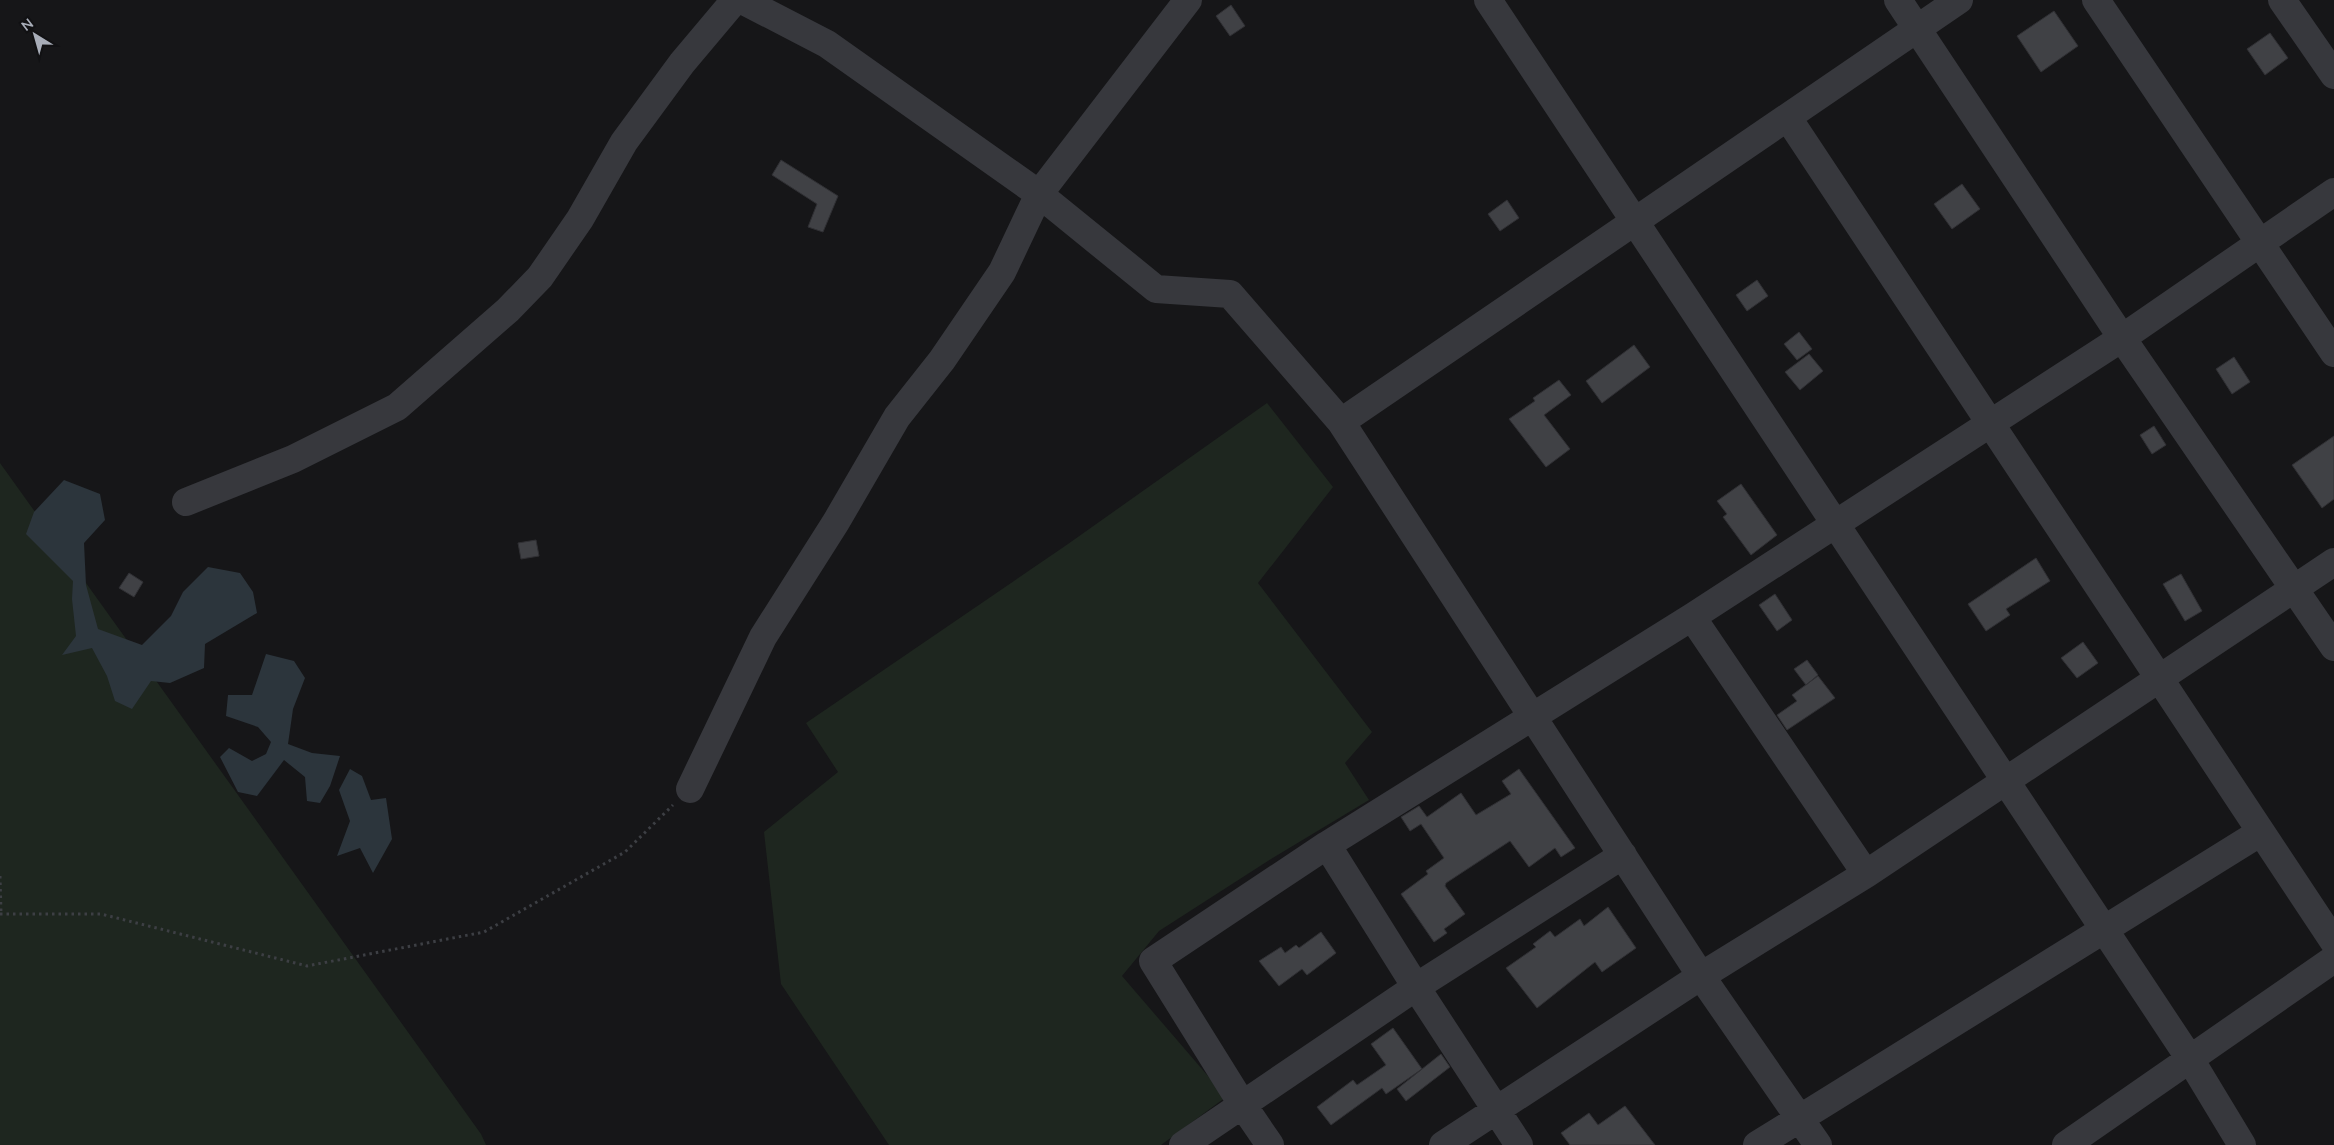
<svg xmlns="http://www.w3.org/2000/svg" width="2334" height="1145" font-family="Mulish,sans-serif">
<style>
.green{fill:#1e261f}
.water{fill:#2c353c}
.building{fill:#404145;stroke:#303034}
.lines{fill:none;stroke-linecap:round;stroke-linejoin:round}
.path{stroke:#3d3f44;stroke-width:3;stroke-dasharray:2.5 4;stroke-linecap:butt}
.minor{stroke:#37383d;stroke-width:28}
</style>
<rect width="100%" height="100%" fill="#161618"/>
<!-- green -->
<path class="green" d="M1267,403l66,84 -75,96 114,149 -27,31 24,37 -98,59 -112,72 -37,45 104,121 -65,48h-272l-108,-161 -17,-152 74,-60 -32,-49 262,-179z
M0,463l481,671 5,11h-486z"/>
<!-- water -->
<path class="water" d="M64,480l36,14 5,26 -21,23 2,42 12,44 44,16 29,-29 12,-24 25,-25 32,6 13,19 4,21 -52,31 -1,24 -34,15 -19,-2 -19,28 -17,-8 -8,-25 -15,-28 -30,7 14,-19 -4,-37 1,-18 -47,-47 8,-22z
M266,654l28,7 11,17 -12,31 -5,35 24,9 28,3 -10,30 -10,17 -13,-2 -2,-24 -21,-17 -27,36 -19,-4 -18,-35 9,-9 23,13 14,-7 5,-12 -13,-15 -32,-11 2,-21h24z
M350,769l12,7 9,24 15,-2 6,41 -19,34 -13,-25 -23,8 13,-35 -11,-31z"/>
<!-- building -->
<path class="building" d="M1231,5l14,21 -15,10 -14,-20z
M2054,11l24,35 -37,26 -24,-36z
M2270,33l18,25 -23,17 -18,-26z
M781,160l57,36 -15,36 -15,-5 9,-23 -45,-29z
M1962,184l18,25 -28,20 -18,-25z
M1507,200l12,18 -19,13 -12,-17z
M1757,280l11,16 -21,15 -11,-16z
M1799,332l13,17 -15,11 -13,-16z
M1634,345l16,22 -48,36 -16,-22z
M1809,354l14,17 -23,19 -15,-18z
M2234,357l16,25 -18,12 -16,-25z
M1559,380l12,15 -27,20 26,34 -24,18 -37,-48 26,-18 -2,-3z
M2154,426l12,19 -14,9 -12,-19z
M2334,436v63l-12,9 -30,-43z
M1741,484l36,51 -26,20 -28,-38 4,-3 -10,-13z
M536,540l3,16 -18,3 -3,-16z
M2036,558l14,23 -44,28 4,6 -24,16 -18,-27z
M129,573l14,9 -9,15 -15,-9z
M2181,574l21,37 -17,10 -22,-37z
M1775,594l17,26 -15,11 -18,-26z
M2083,642l15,21 -21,15 -16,-20z
M1807,660l11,15 -12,10 -12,-16z
M1818,676l17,22 -48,32 -10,-15 20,-14 -5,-6z
M1519,769l56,79 -14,9 -6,-9 -26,19 -19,-26 -64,42 -1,3 20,28 -21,15 3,4 -13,9 -33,-48 27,-20 -2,-3 18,-13 -23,-34 -11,7 -9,-14 18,-11 8,11 34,-24 15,22 35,-21 -9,-13z
M1608,907l28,41 -34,24 -7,-10 -58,46 -31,-40 30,-21 -3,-3 17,-13 5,6 25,-18 4,7z
M1321,932l15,21 -29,22 -5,-6 -23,17 -20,-25 22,-14 4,6 11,-8 3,3z
M1393,1028l29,41 -36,25 -4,-6 -51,37 -14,-18 36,-27 4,5 29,-20 -15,-21z
M1441,1054l9,13 -44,34 -9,-12z
M1625,1106l30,39h-85l-9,-12 28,-20 9,12z"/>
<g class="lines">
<!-- path -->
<path class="path" d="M0,876l1,37
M0,914h101l206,52 177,-34 141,-80 48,-47"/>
<!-- minor -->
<path class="minor" d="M742,0l85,44 212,150 117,95 74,5 111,128 360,554 117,169
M1488,0l702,1059 52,86
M1898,0l224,338 212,309
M2096,0l238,353
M2282,0l52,75
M1788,118l546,824
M1341,422l618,-422
M186,502l107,-43 104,-52 111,-97 32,-33 40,-58 44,-77 58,-79 53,-63
M690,789l73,-152 73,-115 61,-105 45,-57 60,-88 37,-78 149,-194
M1327,845l89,142 103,158
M1866,874l468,-312
M1183,1145l233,-158 207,-132
M1270,1145l-28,-41 -89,-143 174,-116 365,-228 430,-279 212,-146
M1443,1145l258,-169 165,-102 -174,-257
M1757,1145l504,-313
M2066,1145l268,-186"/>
</g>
<!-- north arrow -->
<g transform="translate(35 35) rotate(323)" stroke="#111113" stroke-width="4" paint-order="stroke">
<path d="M0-4L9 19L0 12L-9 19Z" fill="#a8adb8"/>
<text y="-8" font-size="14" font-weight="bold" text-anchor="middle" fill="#a8adb8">N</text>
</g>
</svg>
